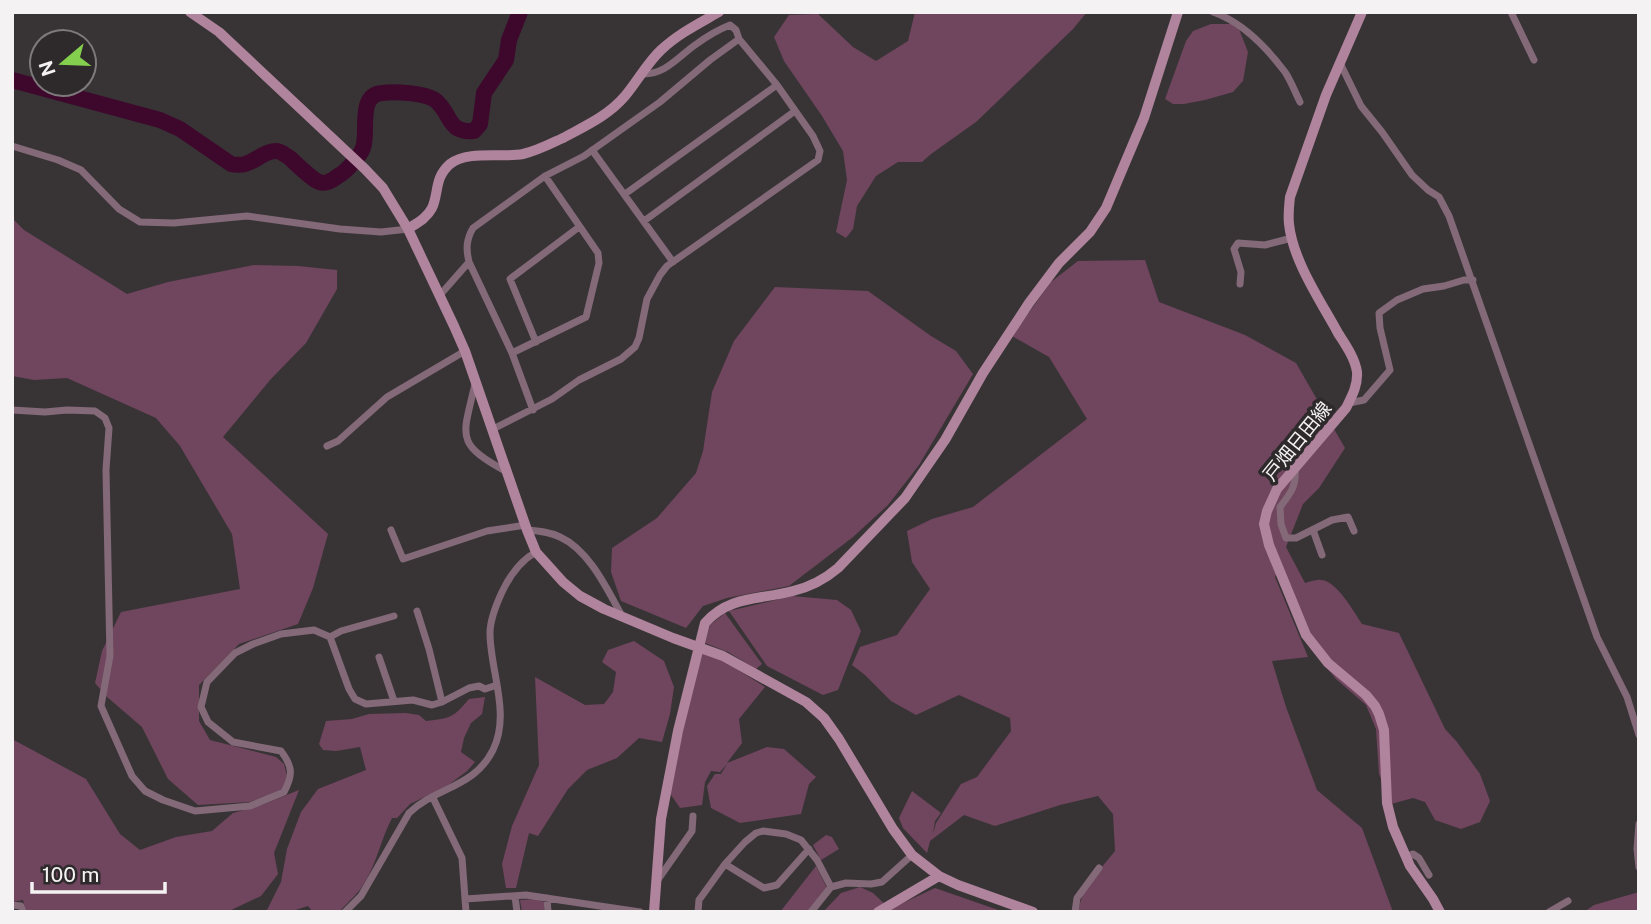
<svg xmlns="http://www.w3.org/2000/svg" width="1651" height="924" font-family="'Public Sans','Noto Sans JP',sans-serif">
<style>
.green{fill:#70455e}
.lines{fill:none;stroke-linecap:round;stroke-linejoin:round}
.river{stroke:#3d082c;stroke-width:16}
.street{stroke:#846978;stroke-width:7}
.secondary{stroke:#b0849c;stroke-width:10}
.labels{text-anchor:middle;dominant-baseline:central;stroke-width:7;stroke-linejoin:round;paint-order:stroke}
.street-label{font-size:19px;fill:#f5f2f3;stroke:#2e2a2c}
</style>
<rect width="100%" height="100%" fill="#383436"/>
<!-- green -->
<path class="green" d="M915,12h172l-14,17 -97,93 -45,32 -9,8h-24l-22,14 -19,30 -4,23 -7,9 -10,-6 11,-52 -4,-29 -21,-35 -38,-55 -10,-24 15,-22 29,-1 35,33 23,14 32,-20z
M1211,24h26l11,28 -5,29 -10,11 -28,8 -21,4h-11l-8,-5 21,-58 7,-10z
M12,218l12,12 103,64 41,-12 86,-17 44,1 39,4v19l-31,54 -36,37 -47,57 105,97 -15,54 -15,36 -59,20 -40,41v36l11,19 66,17 8,7 3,12 -4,13 -33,13 -52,3 -30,-26 -26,-52 -35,-30 -12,-14 7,-32 19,-39 119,-23 -8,-55 -52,-88 -24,-28 -89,-40 -33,2 -22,-4z
M1145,260l14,42 86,33 51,28 49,85 -26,40 -16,16 -17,43 19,36c5,-1 11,-4 16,-3 15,0 33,32 41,44l37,9 46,96 12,13 23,32 10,27 -10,21 -19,7 -26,-9 -10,-18 -12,-4 -22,6 -12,-30 -3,-45 -10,-24 -30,-26 -28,-34 -31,-73 -2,5 33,80 -36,4 14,46 31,83 45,38 31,84h-315c4,-25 22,-42 37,-61l-2,-37 -15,-18 -38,9 -65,21 -31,-11 -34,26 -3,12 -24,-25 -4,-10 13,-27 29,22 -6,8 -2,13 3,-11 25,-39 16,-7 34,-46 -1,-13 -51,-23 -43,20 -25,-14 -26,-26 -13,-10 8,-18 37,-12 33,-46 -18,-27 -5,-31 25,-12 41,-12 114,-88 -38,-62 -37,-21 39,-54 27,-21z
M775,287l93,4 63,45 25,15 17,23 -54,91 -31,40 -35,32 -64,49 -62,12 -24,8 -17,22 -65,-27 -10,-29 1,-24 45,-30 39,-45 7,-22 9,-59 22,-51z
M792,596l45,4 14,10 10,21 -23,59 -15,5 -56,-29 -38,-55z
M725,613l37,51 -6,5 -28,-17 -23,-9 5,-18z
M634,641l30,20 10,26 -4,27 -8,28 -23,-4 -22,20 -30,12 -19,19 -30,47 -9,-3 -13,55h-10l-4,-24 10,-38 27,-61 -4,-88 50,28 19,-1 9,-12 3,-20 -14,-10 6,-12z
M701,652l23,9 41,26 -26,32 3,24 -15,20 40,-16 17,2 32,28 -7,7 -8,30 -61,9 -29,-15 -4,-22 8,-12h6l6,-10 -7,8 -9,-1 -6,11 -3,23 -22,3 -11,-16z
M485,697l-3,17 -11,9 -7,15 -3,14 14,10 -8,9 -20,15 -37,18 -13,14h-5c-11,21 -15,44 -27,64 -6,11 -17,20 -26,30h-26l-5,-6 -19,6h-23l15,-30 6,-33 14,-37 17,-23 48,-19 -6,-23 -24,4 -13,-1 -4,-6 7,-23 26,-2 17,-5 37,-1 13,2 7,6c25,-3 27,-3 43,-22z
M12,739l74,40 34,55 20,16 36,-13 36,-6 21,-18 29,-8 37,-15 -25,63 4,21 -17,22 -34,16h-201l-3,-12 -11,2z
M826,835l6,2 7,12 -18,11 -8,-15z
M816,866l11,22 -18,24h-29z
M860,887l13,6 17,16 45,-21 69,24h-181l18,-19z
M1639,892v20h-55l10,-7z
M536,899l8,3v10h-22l-2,-12z"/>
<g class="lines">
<!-- river -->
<path class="river" d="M12,80l148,40 20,9 51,35c21,5 29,-13 45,-13 5,0 9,4 14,7 5,5 23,22 29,24 7,3 14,-2 19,-6 8,-4 22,-20 25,-28 6,-16 -6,-53 19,-55 13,-2 42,0 53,7 17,13 11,33 39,31l6,-7 4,-31 22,-33 3,-20 11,-28"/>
<!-- street -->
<path class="street" d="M1213,12c29,10 54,36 72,60 6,9 10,20 15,30
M1511,12l23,48
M1340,63l21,43 21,26 30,43 16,15 11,7 10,19 148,421 30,60 12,38
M12,146l46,14 23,10 38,39 21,13 34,1 73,-7 93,13 41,3 27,-3
M592,150l81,112
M625,194l152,-109
M644,221l151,-110
M1240,284l1,-12 -7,-23 4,-6 27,2 27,-7
M440,295l29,-33
M536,342l-26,-63 69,-52
M512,353l74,-36 13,-54 -1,-10 -53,-77
M475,384c-12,53 -21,59 32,88
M1349,403l15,-3 26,-30 -10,-42 -1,-15 18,-13 26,-11 21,-3 20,-6h9
M12,410l33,2 22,-2 28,1 10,7 4,10 -3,42 4,186 -9,50 31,70 13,15 18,9 32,11 55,-5 34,-14c9,-17 9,-25 -3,-41l-48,-9 -25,-20 -7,-15 6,-25 28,-29 18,-9 28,-10 33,-4 16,7 19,52 6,10 11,5 47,-4 19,5 10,-3 27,-14 10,-2 6,3 12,-4
M533,410l-21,-57 -43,-91c-3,-13 -3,-22 4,-34l72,-52 39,-20 76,-54 50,-42 29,-21
M493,429l59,-30 27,-19 42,-21 14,-12 4,-9 8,-39 13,-24 7,-9 151,-106 2,-9 -7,-15 -36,-51 -38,-46 -3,-9 -6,-5c-13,5 -24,12 -35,20 -17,12 -30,30 -53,29
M327,446l11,-5 49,-44 78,-46
M1295,469c2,17 -5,25 -15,38l1,17 5,14h10l36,-18 16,-3 6,14
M391,530l12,29 84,-28 39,-6
M527,530c12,1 23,2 33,7 29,13 47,52 62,79
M1313,530l9,25
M417,611l12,38 13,53
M330,637l11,-6 53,-15
M379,657l15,44
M433,798l29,60 4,54
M1639,824l-2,25 2,18
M1406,857l7,-3 6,4 10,17
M725,864l39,24 13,-3 32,-36
M657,881l35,-50 1,-15
M515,896l2,16
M547,898l1,14
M465,899l61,-4 114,17
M12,905l9,1 2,6
M345,912l16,-16 48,-83c27,-26 65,-25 84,-63 18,-37 -3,-79 -3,-117 0,-14 6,-28 12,-41 8,-17 18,-31 34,-40
M698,912l1,-12 26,-36 20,-22 11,-9 7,-2 23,3 15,6 16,20 14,27
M811,912l20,-25 15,-4 25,1 11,-2 30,-27
M1075,912l2,-14 22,-30
M1549,912l19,-11"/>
<!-- secondary -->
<path class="secondary" d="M190,12l29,20 146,137 18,19 25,41 46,97 11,25 62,179 9,22 27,30 17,14 24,13 69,29 50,18 83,46 18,16 15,21 54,90 19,26 27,21 19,9 75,27
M1362,12l-36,83 -36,102c-1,9 -2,18 -1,27 4,37 31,76 49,109 7,11 17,25 19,39 1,13 -5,24 -11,36l-69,81 -10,22 -3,13 5,21 37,90 22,28 38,32 9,11 4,8 5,16 3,73 6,24 17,39 23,33 7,13
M408,229c9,-6 19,-11 24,-21 7,-15 2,-30 18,-44 18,-14 52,-6 73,-10 14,-3 27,-10 40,-16 22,-12 45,-22 62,-42 12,-14 22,-33 36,-46 17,-16 37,-26 58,-38
M654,912l7,-93 17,-88 27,-108c25,-28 55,-23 88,-32 17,-4 32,-12 45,-23l67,-70 40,-58 38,-67 46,-70 30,-40 31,-31 16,-24 38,-90 34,-106
M878,912l61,-36"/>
</g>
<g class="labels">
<!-- street labels -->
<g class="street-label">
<text transform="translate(1297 441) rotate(-51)">戸畑日田線</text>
</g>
</g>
<!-- border -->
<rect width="1651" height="924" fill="none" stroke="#f5f2f3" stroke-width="28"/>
<!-- north arrow -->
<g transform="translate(63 63) rotate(251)"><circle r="33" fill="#2e2a2c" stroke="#7e7a7c" stroke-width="2"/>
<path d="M0-5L12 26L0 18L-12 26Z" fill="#84d04e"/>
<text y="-10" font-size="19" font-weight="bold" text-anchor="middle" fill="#f5f2f3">N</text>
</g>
<!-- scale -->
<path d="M32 882v10h133v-10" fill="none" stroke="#f5f2f3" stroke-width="3.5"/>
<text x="42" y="882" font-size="21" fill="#f5f2f3" stroke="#2e2a2c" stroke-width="5" paint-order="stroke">100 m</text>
</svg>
